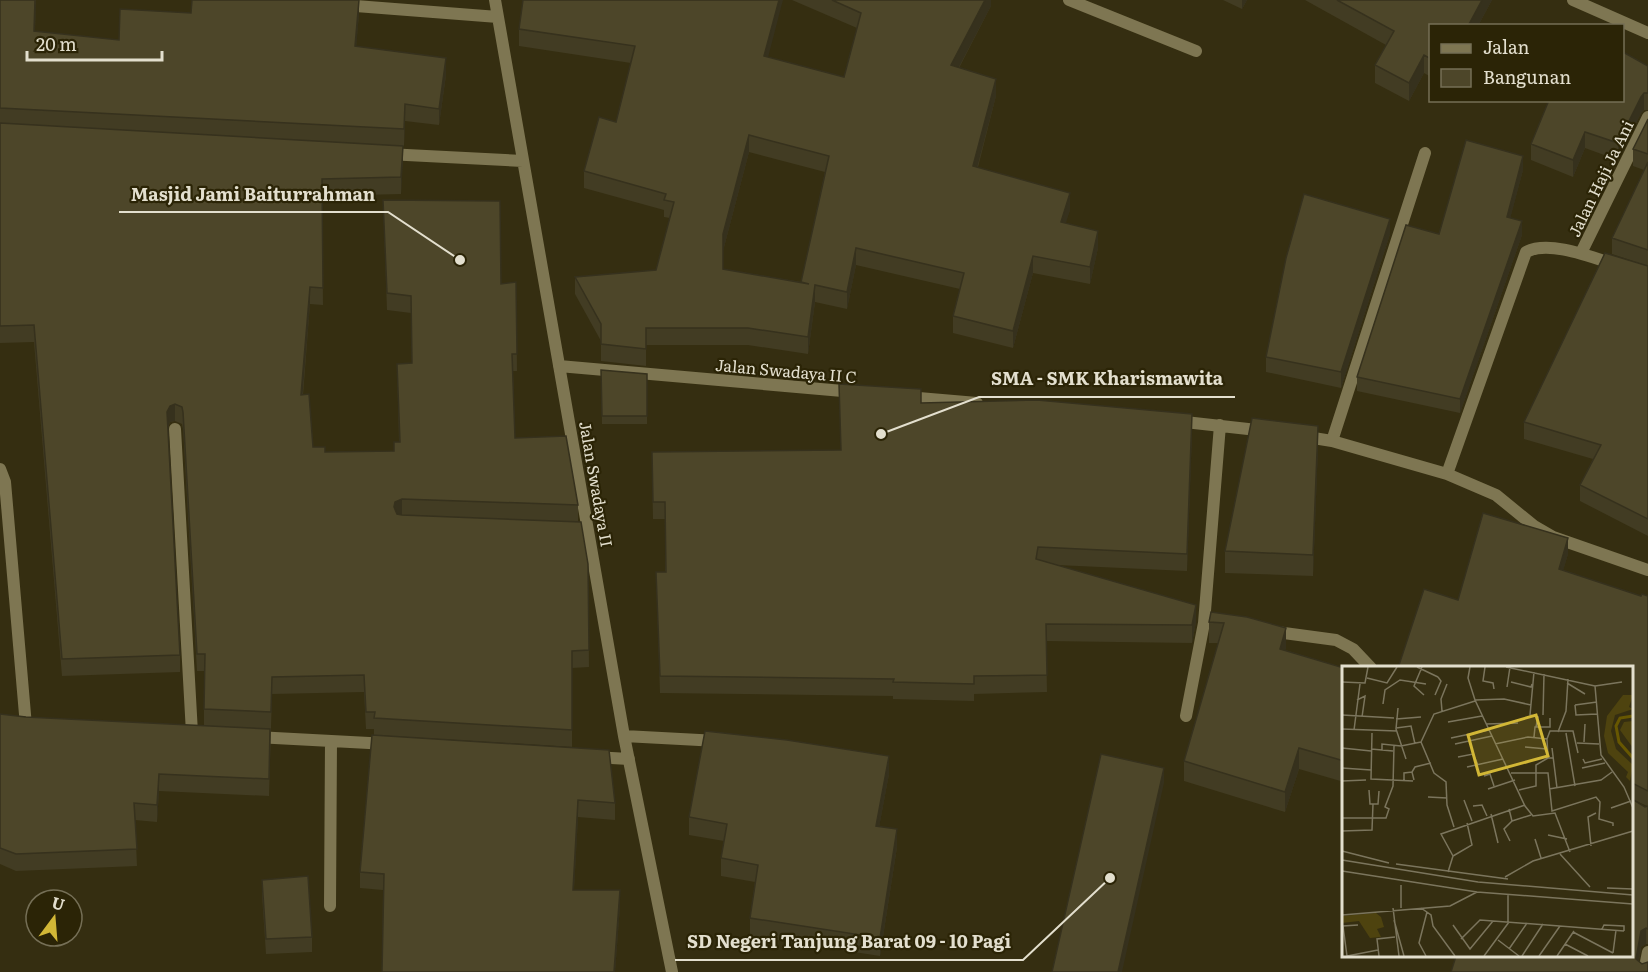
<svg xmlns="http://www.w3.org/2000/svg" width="1648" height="972" font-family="Literata,serif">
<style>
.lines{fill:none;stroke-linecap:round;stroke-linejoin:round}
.street{stroke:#7e7652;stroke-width:12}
.wall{fill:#423c23;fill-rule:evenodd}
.shaded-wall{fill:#36311d}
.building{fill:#4d4629;stroke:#36311d;stroke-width:1.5;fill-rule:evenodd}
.labels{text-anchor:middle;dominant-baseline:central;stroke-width:4.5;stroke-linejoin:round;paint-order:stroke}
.street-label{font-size:16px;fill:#e3dfce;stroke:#2b2406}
.inset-river{fill:none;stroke:#675701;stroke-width:3}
.inset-road{fill:none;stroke:#7b755d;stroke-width:1.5}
.view{fill:#d2b736;fill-opacity:0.15;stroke:#d2b736;stroke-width:3}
.inset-edge{fill:none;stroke:#e3dfce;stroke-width:3}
.leader{fill:none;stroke:#e3dfce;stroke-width:2}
.callout-dot{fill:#e3dfce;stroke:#2b2406;stroke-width:2}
.callout-label{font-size:18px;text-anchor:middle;font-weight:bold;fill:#e3dfce;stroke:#2b2406;stroke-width:4.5;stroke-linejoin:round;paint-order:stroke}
</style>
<rect width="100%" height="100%" fill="#352e11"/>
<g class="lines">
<!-- street -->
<path class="street" d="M495,0l129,736 48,236
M1069,0l127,51
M1573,0l75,33
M343,5l155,12
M387,154l136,7
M1581,253l67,-136
M559,366l295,26
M907,397l70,6
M1176,421l90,10
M175,429l17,304
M1301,436l31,5 115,33 49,21 38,31 19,11 95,33
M1332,441l93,-288
M0,469l5,13 21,244
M1447,474l79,-222c23,-12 65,5 90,13
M1269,631l67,9 17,9 18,19
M1186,716l18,-93 16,-198
M624,736l94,5
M256,737l132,7
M594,757l35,2
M330,906l1,-165
M1644,972l4,-20"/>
</g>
<!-- wall -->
<path class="wall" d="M0,0h36l-1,31 84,9 72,-27 168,1 -3,32 90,29 -7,50 -34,-4 -1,25h-1l-2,48 -79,2 1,109 -13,-1 -7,91 10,52 12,5 69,-1 5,-9 -2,-78 15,-1 -1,-50 -24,-3 -4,-110 118,84 15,-2 1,89h-4l2,67 63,67v17l10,42 1,103 -17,1v79l-198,-12v-6h-8l-2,-37 -92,2 -3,102 -110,-5 -2,31 -22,-2 2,46 -121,5 -16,-7v-150l26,3 178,9v-55h-7l-14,-242 -1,-5 -7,-3 -5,1 -2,6 12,227v17l-118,4 -28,-334 -34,1z
M792,0h199v6l-32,62 37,28 -18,71 92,43 -5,13 33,25 -8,36 -57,-11 -20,75 -60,-15v-17l7,-27 -104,-24 -9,44 -32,-7 -7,52 -60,-9h-102v21l-45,-5v-20l-26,-47v-17l81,-7 14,-52 -6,-1v-7l-80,-22v-17l32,-49 15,-59 -112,-17v-17l249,28 76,20 13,-49zM749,152l76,20 -24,110 -78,-13v-18z
M1223,0h24l-5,9z
M1305,0h187l-14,26h-47v51l-7,-4 -15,28 -34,-18v-18l11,-20z
M1648,66v44h-4l-3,3 -23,47 -33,-12 -12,29 -42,-17v-16z
M1648,119v147l-36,-12v-16l32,-68 -11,-4v-17z
M1523,170l-13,48 12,17 -62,178 -103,-22v-14l82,-143z
M1390,234l-49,154 -75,-16v-15z
M1646,266h2v270l-68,-35v-16l13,-26 -69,-20v-17z
M601,370l46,4v50h-45z
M921,403l271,28 -5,140 -130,-6 139,57 -4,21 -146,-2 1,51 -73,2v7l-81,-2v-3l-233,-3 -4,-121h9v-53h-12l-1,-50 188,-19z
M1318,447l-5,129 -88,-3v-22z
M1568,554l-5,16 78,26h7v348h-2l-5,3 -2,14 9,11h-197l5,-16h176l13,-149 2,-1 -15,-7v-131l-174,-68z
M1211,612l75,36 -1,2 59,18v114l-45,-13 -14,43 -101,-31v-20l34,-118h-9v-21z
M372,735l243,68v17l-37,-3 -4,73 46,16 -5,66h-233l1,-82 -23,-2v-16z
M889,774l-10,53 18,20 -17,109 -130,-20v-18l5,-36 -34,-6v-18l3,-17 -35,-6v-18z
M262,880l50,57v15l-46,2 -4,-59z"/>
<!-- shaded-wall -->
<path class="shaded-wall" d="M35,0l1,7 -2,41v-17z
M359,0v14l-4,49v-17z
M779,0h4l-19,73v-17z
M985,0h6v6l-40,76v-17z
M1242,0h5l-5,9z
M1482,0h10l-14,26h-10z
M1424,55v18l-15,28v-18z
M446,58v17l-7,50v-16z
M996,79v17l-23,87v-17z
M1644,93v17l-3,3 -23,47v-17l23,-46z
M405,104v17l-1,25v-17z
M1585,132v16l-12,29v-17z
M749,135v17l-26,99v-17z
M403,146v17l-2,31v-17z
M1523,156v14l-16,61v-14z
M1070,193v17l-9,29v-17z
M1390,219v15l-49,154v-16z
M1522,221v14l-62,178v-14z
M1098,231v17l-8,36v-17z
M856,248v17l-9,44v-17z
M1033,256v17l-20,75v-17z
M815,285v17l-7,52v-17z
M310,287v17l-9,108v-17z
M175,404v17l-5,1 -3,7v-17l3,-6z
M1192,414v17l-5,140v-17z
M1318,426v21l-5,129v-21z
M402,499v17l-7,3 -1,-12 1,-5z
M1568,538v16l-9,31v-16z
M1196,605v17l-4,21v-18z
M1286,628v20l-6,21v-20z
M1299,748v21l-14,43v-20z
M889,756v18l-13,70v-18z
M1164,768v15l-42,189h-4z
M159,774v17l-2,31v-17z
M578,800v17l-5,89v-16z
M897,829v18l-17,109v-18z
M620,890v16l-5,66h-1z
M1646,928v16l-5,3 -4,25 -1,-13 5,-28z"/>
<!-- building -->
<path class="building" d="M0,0h35l-1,31 85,9 1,-31 71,4 1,-13h167l-4,46 91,12 -7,51 -34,-5 -1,25 -404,-21z
M523,0h256l-15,56 80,21 17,-64 -29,-13h153l-34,65 45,14 -23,87 97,27 -9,29 37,9 -8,36 -57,-11 -20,75 -60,-15 11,-43 -108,-25 -9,44 -32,-7 -7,52 -60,-9h-102v21l-45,-5v-20l-26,-47 81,-7 18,-68 -10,-2 2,-6 -82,-23 15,-54 17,5 19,-76 -116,-17zM749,135l80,21 -28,126 8,2 -86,-15v-35z
M1337,0h145l-14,26h-37v33l-7,-4 -15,28 -34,-18 19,-34z
M1623,52l25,14v27h-4l-3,4 -23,46 -33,-11 -12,28 -42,-16 18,-44h74z
M1648,119v35l-15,-5z
M0,123l403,23 -2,31 -79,2 1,109 -13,-1 -9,108 8,-1 4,53h12v5l69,-1v-9h6l-3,-78 15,-1 -1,-67 -24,-3 -4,-93 117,1 1,83 15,-2 1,72h-5l3,84 51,-2 12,69 -176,-6 -7,3 -1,5 3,7 5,1 179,7 7,42 1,86 -17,1v79l-198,-12 1,-6h-9l-2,-37 -92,2 -1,35 -67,-3 1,-55h-8l-14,-242 -1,-5 -7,-3 -5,2 -3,6 13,243 -118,4 -28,-334 -34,1z
M1466,140l57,16 -16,61 15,4 -62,178 -103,-22 49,-152 33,9z
M1648,162v88l-36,-12z
M1304,194l86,25 -49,153 -75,-15 20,-99z
M1605,253l43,13v253l-68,-34 21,-40 -77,-23z
M601,370l46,4v42h-45z
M839,384l82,5v14l116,-3 155,14 -5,140 -149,-7 -2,12 160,46 -4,20 -146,-1 1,51 -73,1v8l-81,-2 1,-3 -234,-3 -4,-104h10l-1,-70h-12l-1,-50 189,-2z
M1252,418l66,8 -5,129 -88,-4z
M1483,513l85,25 -9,31 82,27 1,-2 6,2v195l-16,-8v-115h-234l26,-79 34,11z
M1211,612l36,5 39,11 -6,21 64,19v93l-45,-13 -14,44 -101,-31 40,-138 -15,-1z
M0,714l26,3 244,12 -1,50 -110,-5 -2,31 -23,-2 3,46 -121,5 -16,-6z
M705,731l82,9 102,16 -13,70 21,3 -17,109 -130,-20 8,-53 -37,-7 6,-34 -38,-7z
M372,735l237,15 6,53 -37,-3 -5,90h47l-6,82h-232l2,-98 -24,-2z
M1101,754l63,14 -46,204h-66z
M1632,799l13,8 3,-1v123l-2,-1 -5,3 -5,28 6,5 6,-2v10h-197l5,-16h176z
M308,876l4,61 -46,2 -4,-59z"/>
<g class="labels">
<!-- street labels -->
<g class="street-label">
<text transform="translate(1600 178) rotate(-64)">Jalan Haji Ja Ani</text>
<text transform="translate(786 370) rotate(5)">Jalan Swadaya II C</text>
<text transform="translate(597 484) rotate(80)">Jalan Swadaya II</text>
</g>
</g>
<!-- overview -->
<g transform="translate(1342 666)">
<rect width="291" height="291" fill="#352e11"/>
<path d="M281,29h10l-4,12 4,2 -18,6 -4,16 5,18 17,16 -3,16 -4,-4 2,-5 -20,-19 -4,-17 3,-20zM291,55v27l-13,-18 4,-8zM34,247l5,4 3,10 -7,2 4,8 -11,1 -11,-17 -17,2v-7z" fill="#4e430f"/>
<path class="inset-river" d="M291,50l-13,2 -4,8 3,16 14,16"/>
<path class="inset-road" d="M75,1l21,10M80,1l-8,19 10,9M128,1l-2,11 7,22 50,106 8,10 22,-3 15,39M143,1l-2,14 10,2 1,6M164,1l89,19M192,6l-4,43 8,2 -2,10M25,12l20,5 10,-16M0,16l23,1 3,-16M169,16l20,5 1,-3M225,17l18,11M253,20l6,69 23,32 9,21M253,20l27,-4M165,21l3,-20M93,29l6,-14 -3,-4M15,34l8,-4 -3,21M133,34l29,-1 27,6M41,38l2,-14 15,-10 26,4M233,39l1,10 21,-1M233,39l22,-3M56,42l-2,21 10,30M100,45l-1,-12 6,-15M0,49l52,3M201,49l1,-41M54,53l25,-2M106,56l34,-6M144,58l32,-1M54,62l15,-2 4,18M0,63l55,2M12,64l6,-46M216,66l8,-21 2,-32M30,67l-1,46 42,2M224,67l9,53M192,71l1,-10h15v-9M109,72l38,-8M205,73l3,-8h23l5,22M242,76l1,-18M235,77l22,1M113,78l37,-8M153,78l33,-7 19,2 1,19h5M183,81l22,2M0,82l29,3M210,82l5,40M29,83l22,2M40,85v-7l19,2 20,-4M116,91l15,-3 5,11M241,93l2,4 17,-4M125,101l36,-8M0,102l29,2M240,102l23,-5M70,106l3,-5 16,-4M169,107h37l4,38 44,-14 4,5 -1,17 14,4v3M142,110l6,-2 4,12M62,114v-7l8,-1 2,8M0,115l24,-1M146,123l27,-9M207,123l52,-9 11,-8M177,124l17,-4v-21l12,-7M86,131l19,1M122,134l8,21M31,138h5l1,-13M131,140l9,-1 5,11M269,142l20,-7M167,143l3,12 -8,8 6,12M149,148l7,29M0,152h44l3,-9 -4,-2 8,-21 1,-40M170,155l19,-6M112,161l-7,-22 -1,-23 -12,-9 -13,-31 13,-28 41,-13M0,165l30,-1 1,-26h-3l-1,-14M206,169l19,4M193,173l6,19M249,180l-3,-29 8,-4M0,185l47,12M218,188l30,33M111,190l19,-11 -5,-22M0,194l136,22 155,13M54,198l112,15M0,205l135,21 156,12M106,206l5,-16 -12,-22 84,-29M163,211l28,-16 100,-30M59,219v23M265,222l26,1M51,242l6,48M79,242l10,7 2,11 22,30M0,249l108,-9 27,-14M52,254l10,36M166,258v-29M111,259l17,24 23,-28M260,263l2,-4 20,1v5M231,266l40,21M119,273l19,-19 144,11M156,274l21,16M223,278l23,12M167,283l18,-26M271,287l3,-23M5,290l-4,-30 15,-1M5,290l31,-6M37,290l-2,-17 18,-2M84,290l-7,-13 8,-31M142,290l25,-34M180,290l21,-32M197,290l21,-30M215,290l17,-25"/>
<path class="view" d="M194,49l12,41 -69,19 -11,-40z"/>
<rect width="291" height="291" class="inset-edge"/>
</g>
<!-- callouts -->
<path class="leader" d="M460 260L388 212H119M881 434L979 397H1235M1110 878L1023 960H675"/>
<g class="callout-dot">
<circle cx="460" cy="260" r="6"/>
<circle cx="881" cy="434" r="6"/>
<circle cx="1110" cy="878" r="6"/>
</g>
<g class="callout-label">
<text x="253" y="201">Masjid Jami Baiturrahman</text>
<text x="1107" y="385">SMA - SMK Kharismawita</text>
<text x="849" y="948">SD Negeri Tanjung Barat 09 - 10 Pagi</text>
</g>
<!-- legend -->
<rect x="1429" y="24" width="195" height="78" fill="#2b2406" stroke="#756f56" stroke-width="1.5"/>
<rect x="1441" y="44" width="30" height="9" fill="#7e7652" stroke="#756f56" stroke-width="1.5"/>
<text x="1483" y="54" font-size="18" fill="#e3dfce">Jalan</text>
<rect x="1441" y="69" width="30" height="18" fill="#4d4629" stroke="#756f56" stroke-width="1.5"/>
<text x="1483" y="84" font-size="18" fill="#e3dfce">Bangunan</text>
<!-- north arrow -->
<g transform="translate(54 918) rotate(16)"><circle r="28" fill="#2b2406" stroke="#756f56" stroke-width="1.5"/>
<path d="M0-4.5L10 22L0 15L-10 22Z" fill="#d2b736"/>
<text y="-9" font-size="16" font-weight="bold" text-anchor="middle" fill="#e3dfce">U</text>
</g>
<!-- scale -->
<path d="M27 51v9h135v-9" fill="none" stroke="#e3dfce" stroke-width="3"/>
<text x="36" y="51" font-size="18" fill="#e3dfce" stroke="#2b2406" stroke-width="4.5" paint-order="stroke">20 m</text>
</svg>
